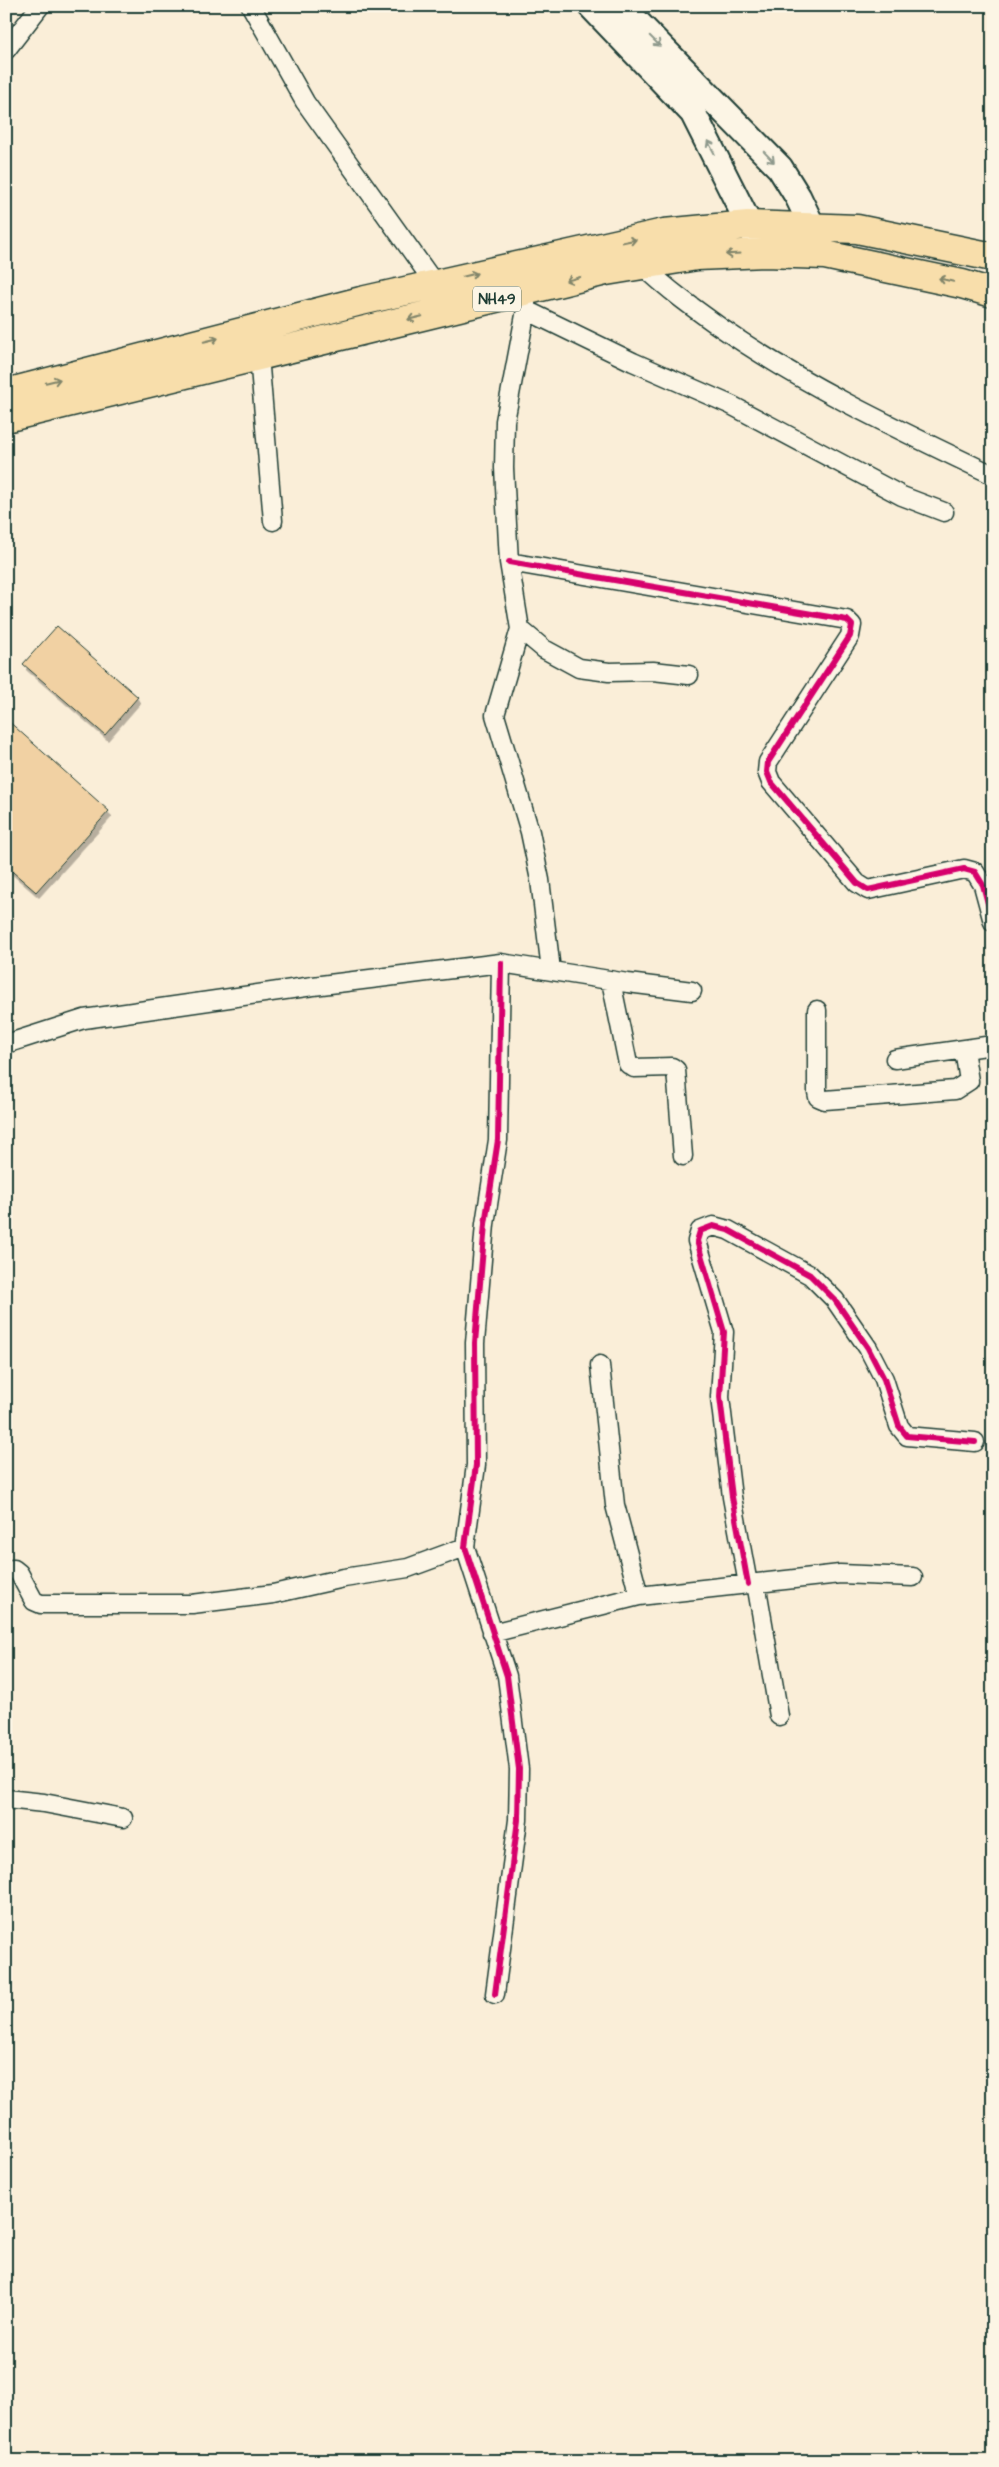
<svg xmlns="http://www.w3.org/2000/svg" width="999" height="2467" font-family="'Architects Daughter',sans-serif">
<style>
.building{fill:#f1d1a3;stroke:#1f3d34;filter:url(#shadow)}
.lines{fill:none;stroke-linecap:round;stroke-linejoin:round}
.minor-casing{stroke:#1f3d34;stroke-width:21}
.secondary-casing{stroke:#1f3d34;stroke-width:29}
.trunk-casing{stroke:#1f3d34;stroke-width:31}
.minor{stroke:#fcf5e5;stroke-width:18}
.secondary{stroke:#fcf5e5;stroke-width:25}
.trunk{stroke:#f8deab;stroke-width:28}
.cycleway-casing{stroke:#fcf5e5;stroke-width:9}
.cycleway{stroke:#d6006c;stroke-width:6}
.oneway{stroke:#8e998c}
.oneway2{stroke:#81856a}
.labels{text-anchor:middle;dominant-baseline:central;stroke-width:4.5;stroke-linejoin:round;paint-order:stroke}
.shield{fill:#fcf5e5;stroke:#617469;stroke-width:1}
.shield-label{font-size:15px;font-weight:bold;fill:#1f3d34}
</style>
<defs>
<filter id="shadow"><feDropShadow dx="3" dy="5.5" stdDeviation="0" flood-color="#0004"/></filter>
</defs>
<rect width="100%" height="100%" fill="#faeed8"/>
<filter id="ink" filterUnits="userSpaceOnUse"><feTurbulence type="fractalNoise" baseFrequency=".02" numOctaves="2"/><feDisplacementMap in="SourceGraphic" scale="10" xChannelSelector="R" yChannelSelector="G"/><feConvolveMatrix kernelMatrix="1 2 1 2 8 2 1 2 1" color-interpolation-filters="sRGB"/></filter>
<g filter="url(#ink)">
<!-- building -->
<path class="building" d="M57,626l81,71 -33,38 -82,-71z
M6,719l103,92 -73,81 -30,-26z"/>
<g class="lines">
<!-- minor casing -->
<g class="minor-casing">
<path id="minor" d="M251,6l54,96 130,182
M6,50l34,-44
M643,266c24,23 49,41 77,61 85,59 179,103 273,148
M526,292v18l-21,111 -1,47 5,94 11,67 -25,86 35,117 10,48 11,90
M526,310l107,52 98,43 171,91 42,16
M259,356l14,165
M509,562l338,58 5,5 -2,11 -82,126 -1,10 4,10 86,101 11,7 96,-21 11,3 8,13 10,37
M520,629l24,20 35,19 30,4 44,-1 36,4
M611,981l17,83 6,4 38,-1 4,3 7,86
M817,1010v82l1,5 7,3 130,-10 14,-9 -5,-31
M6,1044l78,-25 229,-33 188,-23 127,20 64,8
M895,1059l98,-14
M600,1365l15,140 24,91
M6,1570l8,-1 5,4 15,28 7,3h151l81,-10 71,-16 64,-10 57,-21
M756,1583l23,133
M748,1584l-16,-87 -12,-100 4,-65 -27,-91 3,-10 13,-5 15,4 82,45 25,25 33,48 16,31 15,47 8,10 68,6
M492,1633l147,-37 201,-22 73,3
M6,1799l38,4 79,15
M495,1994l23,-174 1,-51 -12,-93 -42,-129 11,-82 -1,-122 10,-119 13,-84 3,-177"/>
</g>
<!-- secondary casing -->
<g class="secondary-casing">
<path id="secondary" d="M591,6l102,107 65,129
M621,6l159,162 18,29 22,46"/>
</g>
<!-- trunk casing -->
<g class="trunk-casing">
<path id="trunk" d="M6,393l355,-92 303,-68 84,-8 109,4 136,28
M6,418l600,-147 91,-15 68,-3 60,2 137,29 31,9"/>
</g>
<!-- minor -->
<use href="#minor" class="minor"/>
<!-- secondary -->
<use href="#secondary" class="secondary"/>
<!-- trunk -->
<use href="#trunk" class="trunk"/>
<!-- cycleway casing -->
<g class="cycleway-casing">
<path id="cycleway" d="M509,562l338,58 5,5 -2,11 -82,126 -1,10 4,10 86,101 11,7 96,-21 11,3 8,13 10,37
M748,1584l-16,-87 -12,-100 4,-65 -27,-91 3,-10 13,-5 15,4 82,45 25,25 33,48 16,31 15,47 8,10 68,6
M495,1994l23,-174 1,-51 -12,-93 -42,-129 11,-82 -1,-122 10,-119 13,-84 3,-177"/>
</g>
<!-- cycleway -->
<use href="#cycleway" class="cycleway"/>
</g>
<!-- one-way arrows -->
<defs><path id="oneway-shaft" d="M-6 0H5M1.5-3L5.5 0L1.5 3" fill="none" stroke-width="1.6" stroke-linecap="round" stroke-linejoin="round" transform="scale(1.25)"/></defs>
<g class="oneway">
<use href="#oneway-shaft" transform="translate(655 41) rotate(45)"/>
<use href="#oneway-shaft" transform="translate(711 147) rotate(-118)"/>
<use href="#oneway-shaft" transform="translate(769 157) rotate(46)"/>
</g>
<g class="oneway2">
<use href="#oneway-shaft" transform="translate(629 241) rotate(-12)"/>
<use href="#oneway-shaft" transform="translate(733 254) rotate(177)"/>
<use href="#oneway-shaft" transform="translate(470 275) rotate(-13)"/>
<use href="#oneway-shaft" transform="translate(573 279) rotate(165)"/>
<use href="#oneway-shaft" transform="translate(946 280) rotate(-167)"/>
<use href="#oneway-shaft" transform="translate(415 318) rotate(166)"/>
<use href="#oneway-shaft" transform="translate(211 340) rotate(-14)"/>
<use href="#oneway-shaft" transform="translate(53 381) rotate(-14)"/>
</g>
</g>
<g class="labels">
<!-- shield labels -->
<rect class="shield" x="473" y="286.5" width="48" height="25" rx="4"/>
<g class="shield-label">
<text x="497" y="299">NH49</text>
</g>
</g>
<!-- margin -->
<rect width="999" height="2467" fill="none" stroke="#fcf5e5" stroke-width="25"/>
<rect x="12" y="12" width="974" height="2442" fill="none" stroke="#1f3d34" stroke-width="2" filter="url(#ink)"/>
</svg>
